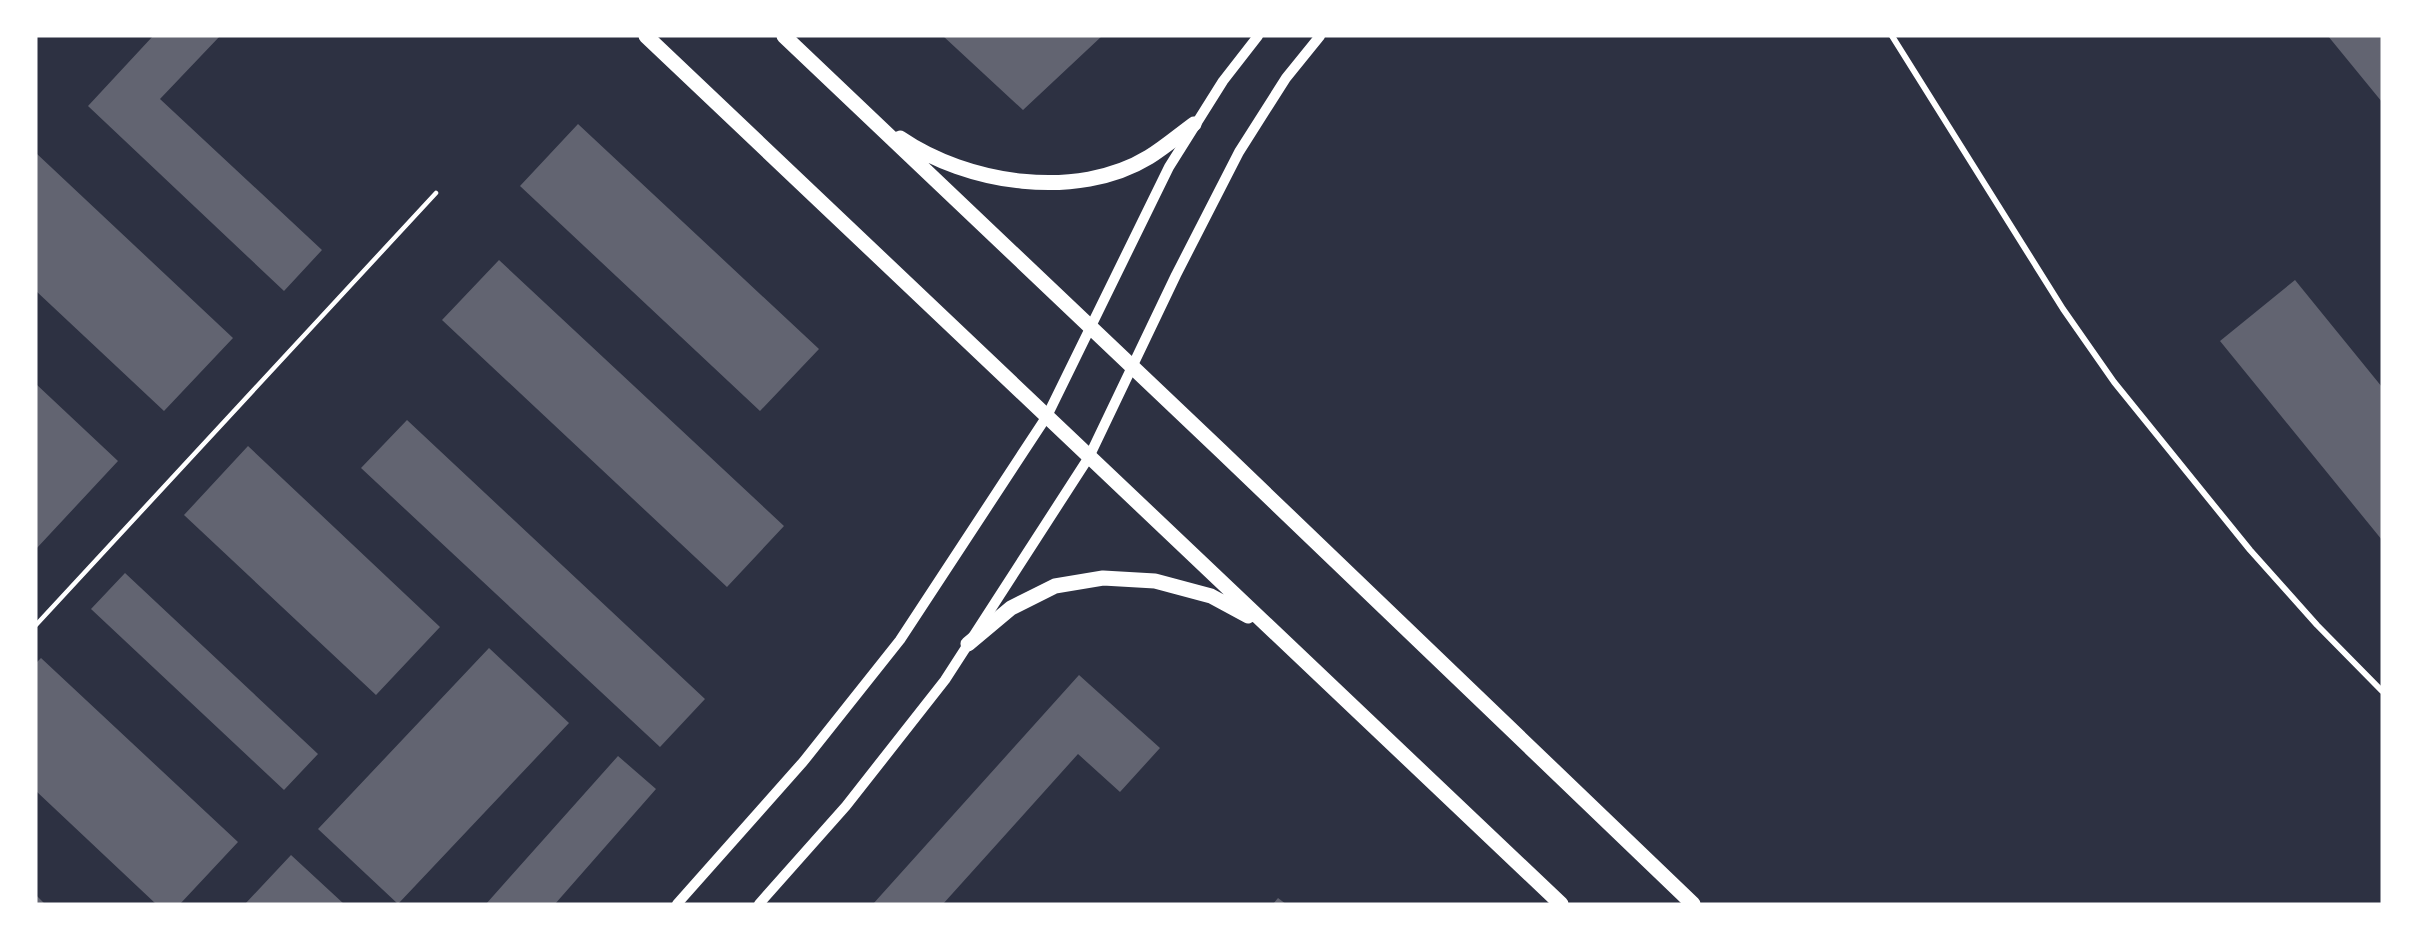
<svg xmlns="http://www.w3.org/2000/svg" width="2418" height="940" font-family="Lato,sans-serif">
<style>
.building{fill:#626471}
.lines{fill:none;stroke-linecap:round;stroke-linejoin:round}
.service{stroke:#fff;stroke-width:4.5}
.minor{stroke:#fff;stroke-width:6}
.tertiary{stroke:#fff;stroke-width:10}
.primary{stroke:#fff;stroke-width:15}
</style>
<rect width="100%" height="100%" fill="#2d3142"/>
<!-- building -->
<path class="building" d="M153,36h67l-60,63 162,151 -38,41 -196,-185z
M943,36h159l-79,74z
M2328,36h54v66z
M578,124l241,225 -59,62 -240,-225z
M36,153l197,185 -69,73 -128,-120z
M499,260l285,266 -57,61 -285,-267z
M2295,280l87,107v153l-162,-199z
M36,384l82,77 -82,88z
M407,420l298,279 -45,48 -299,-279z
M248,446l192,181 -64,68 -192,-180z
M125,573l193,181 -34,36 -193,-181z
M489,648l80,75 -171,181 -80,-75z
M41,658l197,184 -58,62h-24l-120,-113v-128z
M1079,675l81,73 -40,44 -42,-38 -135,150h-70z
M618,756l38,33 -101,115h-69z
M291,855l53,49h-99z
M36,895l9,9h-9z
M1278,898l8,6h-13z"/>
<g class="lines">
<!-- service -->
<path class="service" d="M36,625l400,-432"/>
<!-- minor -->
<path class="minor" d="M1892,36l171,273 51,73 136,168 67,75 65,66"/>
<!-- tertiary -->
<path class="tertiary" d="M677,904l126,-142 97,-122 147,-224 122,-249 54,-86 35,-45
M759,904l87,-98 99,-126 144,-223 87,-182 63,-123 47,-74 34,-42"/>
<!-- primary -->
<path class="primary" d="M646,36l915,868
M784,36l437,415 472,453
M900,138c67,46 177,63 249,19 16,-10 30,-22 45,-33
M968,644l43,-36 44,-22 48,-8 52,3 56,15 37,20"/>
</g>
<!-- border -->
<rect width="2418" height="940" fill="none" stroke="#ffffff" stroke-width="75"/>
</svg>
